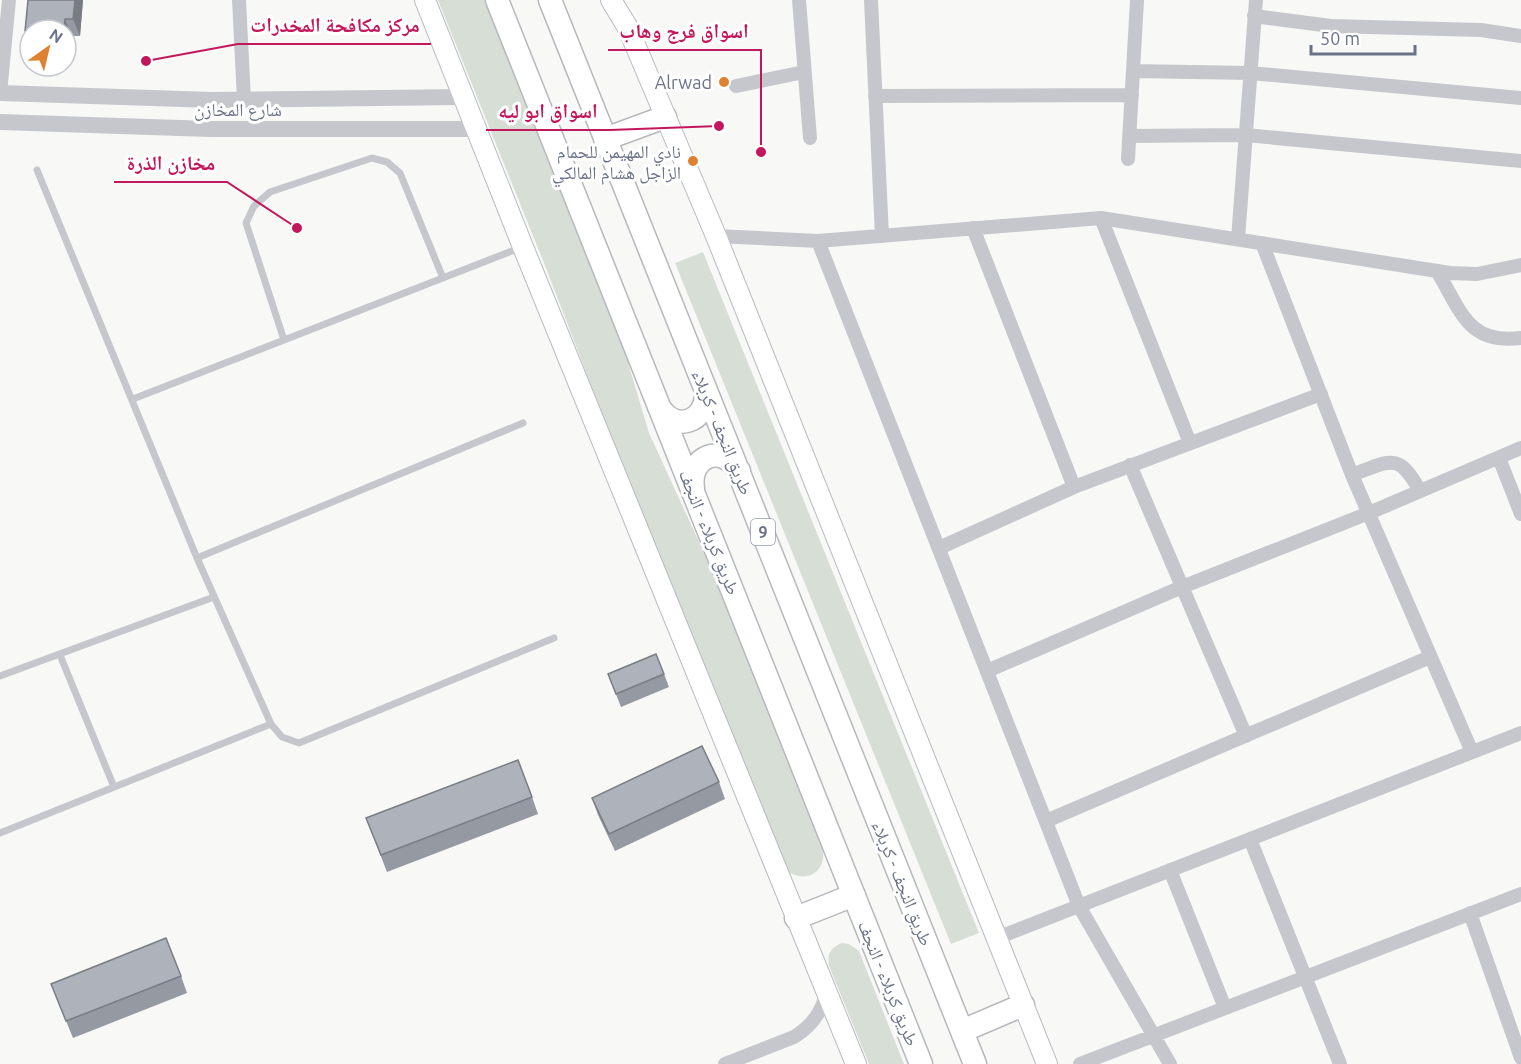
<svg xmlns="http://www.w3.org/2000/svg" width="1521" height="1064" font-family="Ubuntu,'Noto Naskh Arabic',sans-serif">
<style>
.green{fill:#d7ded6}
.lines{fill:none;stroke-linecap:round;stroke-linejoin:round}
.secondary-casing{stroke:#b7bac1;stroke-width:22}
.trunk-casing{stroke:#b6b8bd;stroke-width:25}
.service{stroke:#c5c7cc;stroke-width:7}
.minor{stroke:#c5c7cc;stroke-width:14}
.tertiary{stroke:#c5c7cc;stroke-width:16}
.secondary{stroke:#fff;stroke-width:20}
.trunk{stroke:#fff;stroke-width:22}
.wall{fill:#9599a1}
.shaded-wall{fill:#797d83}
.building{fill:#adb2bb;stroke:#797d83;stroke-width:1.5}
.poi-dot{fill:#de8231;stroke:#fff;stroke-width:2}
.labels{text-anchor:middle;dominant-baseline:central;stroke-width:6;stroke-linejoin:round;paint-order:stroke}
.shield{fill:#fff;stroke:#969cab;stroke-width:1.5}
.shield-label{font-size:16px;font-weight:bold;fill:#697287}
.poi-label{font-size:18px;fill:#697287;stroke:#fff;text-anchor:end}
.street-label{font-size:18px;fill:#697287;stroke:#fff}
.leader{fill:none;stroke:#c2185b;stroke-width:2}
.callout-dot{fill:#c2185b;stroke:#fff;stroke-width:2}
.callout-label{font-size:20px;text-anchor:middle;font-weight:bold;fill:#c2185b;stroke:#fff;stroke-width:6;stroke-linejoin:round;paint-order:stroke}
</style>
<rect width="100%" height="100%" fill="#f8f9f6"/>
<!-- green -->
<path class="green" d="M438,0h47l136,339 28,94 57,124 116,288c7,27 -16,41 -38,24l-161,-401 -79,-205z
M703,252l276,681 -28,11 -276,-681z
M842,943l7,1 10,7 45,113h-35l-40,-98c-2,-12 1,-18 13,-23z"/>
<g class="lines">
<!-- secondary casing -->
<g class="secondary-casing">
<path id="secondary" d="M425,0l98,247 333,817
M611,0l17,28 88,208 331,828"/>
</g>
<!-- trunk casing -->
<g class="trunk-casing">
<path id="trunk" d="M497,0l424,1064
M550,0l425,1064
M605,139l60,-22
M659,407c16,26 48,15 47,-15
M693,488c-5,-32 29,-45 46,-17
M796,918l58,-23
M962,1031l61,-26"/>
</g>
<!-- service -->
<path class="service" d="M37,170l160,388 74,166 11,13 17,6 255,-105
M284,340l-38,-117 8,-17 16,-14 102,-34 15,4 13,11 43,105
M133,399l389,-152
M197,558l326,-135
M60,655l54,132
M0,676l214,-79
M0,833l271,-109"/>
<!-- minor -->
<path class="minor" d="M239,0l5,100
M799,0l11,138
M871,0l11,236
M1254,16l77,10 150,4 40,6
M1133,71l117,2 271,25
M736,86l68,-14
M0,93l9,-93
M875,96l257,-1
M1129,136l116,-1 276,26
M1128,159l9,-159
M1101,218l89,225
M973,228l101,259
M716,236l102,5 283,-23 349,55 27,1 44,-9
M1238,239l18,-239
M818,241l261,665 91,158
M1262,243l90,232 120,277
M1437,271c24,40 31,74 84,67
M1499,458l22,56
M1130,465l116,271
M1352,475c38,-14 46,-24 68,16
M939,548l135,-61 247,-93
M987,671l195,-84 187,-74 152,-65
M1046,821l384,-164
M1250,839l90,225
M1170,870l55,138
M1470,913l51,145
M997,938l524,-205
M725,1064l69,-27c18,-11 28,-25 33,-46
M1080,1064l441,-170"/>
<!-- tertiary -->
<path class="tertiary" d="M0,93l212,7 251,-3
M0,122l210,7h266"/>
<!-- secondary -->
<use href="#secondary" class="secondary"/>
<!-- trunk -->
<use href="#trunk" class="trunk"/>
</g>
<!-- wall -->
<path class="wall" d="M28,0h55l-3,36h-9l-1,16h-4v-22h-36v15l-5,-14z
M608,674h56l5,13 -48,20z
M719,782l6,17 -110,52 -17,-36 -6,-17z
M532,797l6,17 -151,58 -21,-54z
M181,976l6,17 -114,45 -22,-54z"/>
<!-- shaded-wall -->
<path class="shaded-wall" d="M75,0h8l-3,36 -7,-17z
M65,19l6,17 -1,16 -4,-10v-12h-2z"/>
<!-- building -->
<path class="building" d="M28,0h47l-2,19h-8l-1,11h-34v2l-5,-1z
M656,654l8,20 -48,20 -8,-20z
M702,746l17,36 -110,52 -17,-36z
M518,760l14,37 -151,58 -15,-37z
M166,938l15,38 -115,45 -15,-37z"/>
<!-- markers -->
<g class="poi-dot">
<circle cx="724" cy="82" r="6"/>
<circle cx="693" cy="161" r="6"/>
</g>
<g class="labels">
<!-- shield labels -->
<rect class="shield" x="751" y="519" width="24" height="26" rx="4.5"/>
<g class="shield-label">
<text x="763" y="532">9</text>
</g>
<!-- poi labels -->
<g class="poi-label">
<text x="712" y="82">Alrwad</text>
<text x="681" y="151">نادي المهيمن للحمام<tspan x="681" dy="21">الزاجل هشام المالكي</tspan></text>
</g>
<!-- street labels -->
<g class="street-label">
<text x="238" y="109">شارع المخازن</text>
<text transform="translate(723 432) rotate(68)">طريق النجف - كربلاء</text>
<text transform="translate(710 532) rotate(68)">طريق كربلاء - النجف</text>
<text transform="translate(903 883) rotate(68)">طريق النجف - كربلاء</text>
<text transform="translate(889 983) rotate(68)">طريق كربلاء - النجف</text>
</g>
</g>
<!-- callouts -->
<path class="leader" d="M146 61L238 44H431M761 152L761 50H608M719 126L610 130H486M297 228L227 182H114"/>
<g class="callout-dot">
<circle cx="146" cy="61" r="6"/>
<circle cx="761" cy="152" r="6"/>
<circle cx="719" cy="126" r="6"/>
<circle cx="297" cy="228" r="6"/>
</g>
<g class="callout-label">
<text x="335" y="32">مركز مكافحة المخدرات</text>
<text x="684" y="38">اسواق فرج وهاب</text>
<text x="548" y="118">اسواق ابو ليه</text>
<text x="171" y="170">مخازن الذرة</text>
</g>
<!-- north arrow -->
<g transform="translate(48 48) rotate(34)"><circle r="28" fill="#ffffff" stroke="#c3c7cf" stroke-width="1.5"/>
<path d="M0-4.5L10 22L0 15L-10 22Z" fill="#de8231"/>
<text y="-9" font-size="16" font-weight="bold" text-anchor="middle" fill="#697287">N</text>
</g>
<!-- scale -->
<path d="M1311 45v9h104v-9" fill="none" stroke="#697287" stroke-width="3"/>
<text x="1320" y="45" font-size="18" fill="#697287" stroke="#ffffff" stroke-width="4.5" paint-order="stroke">50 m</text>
</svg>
